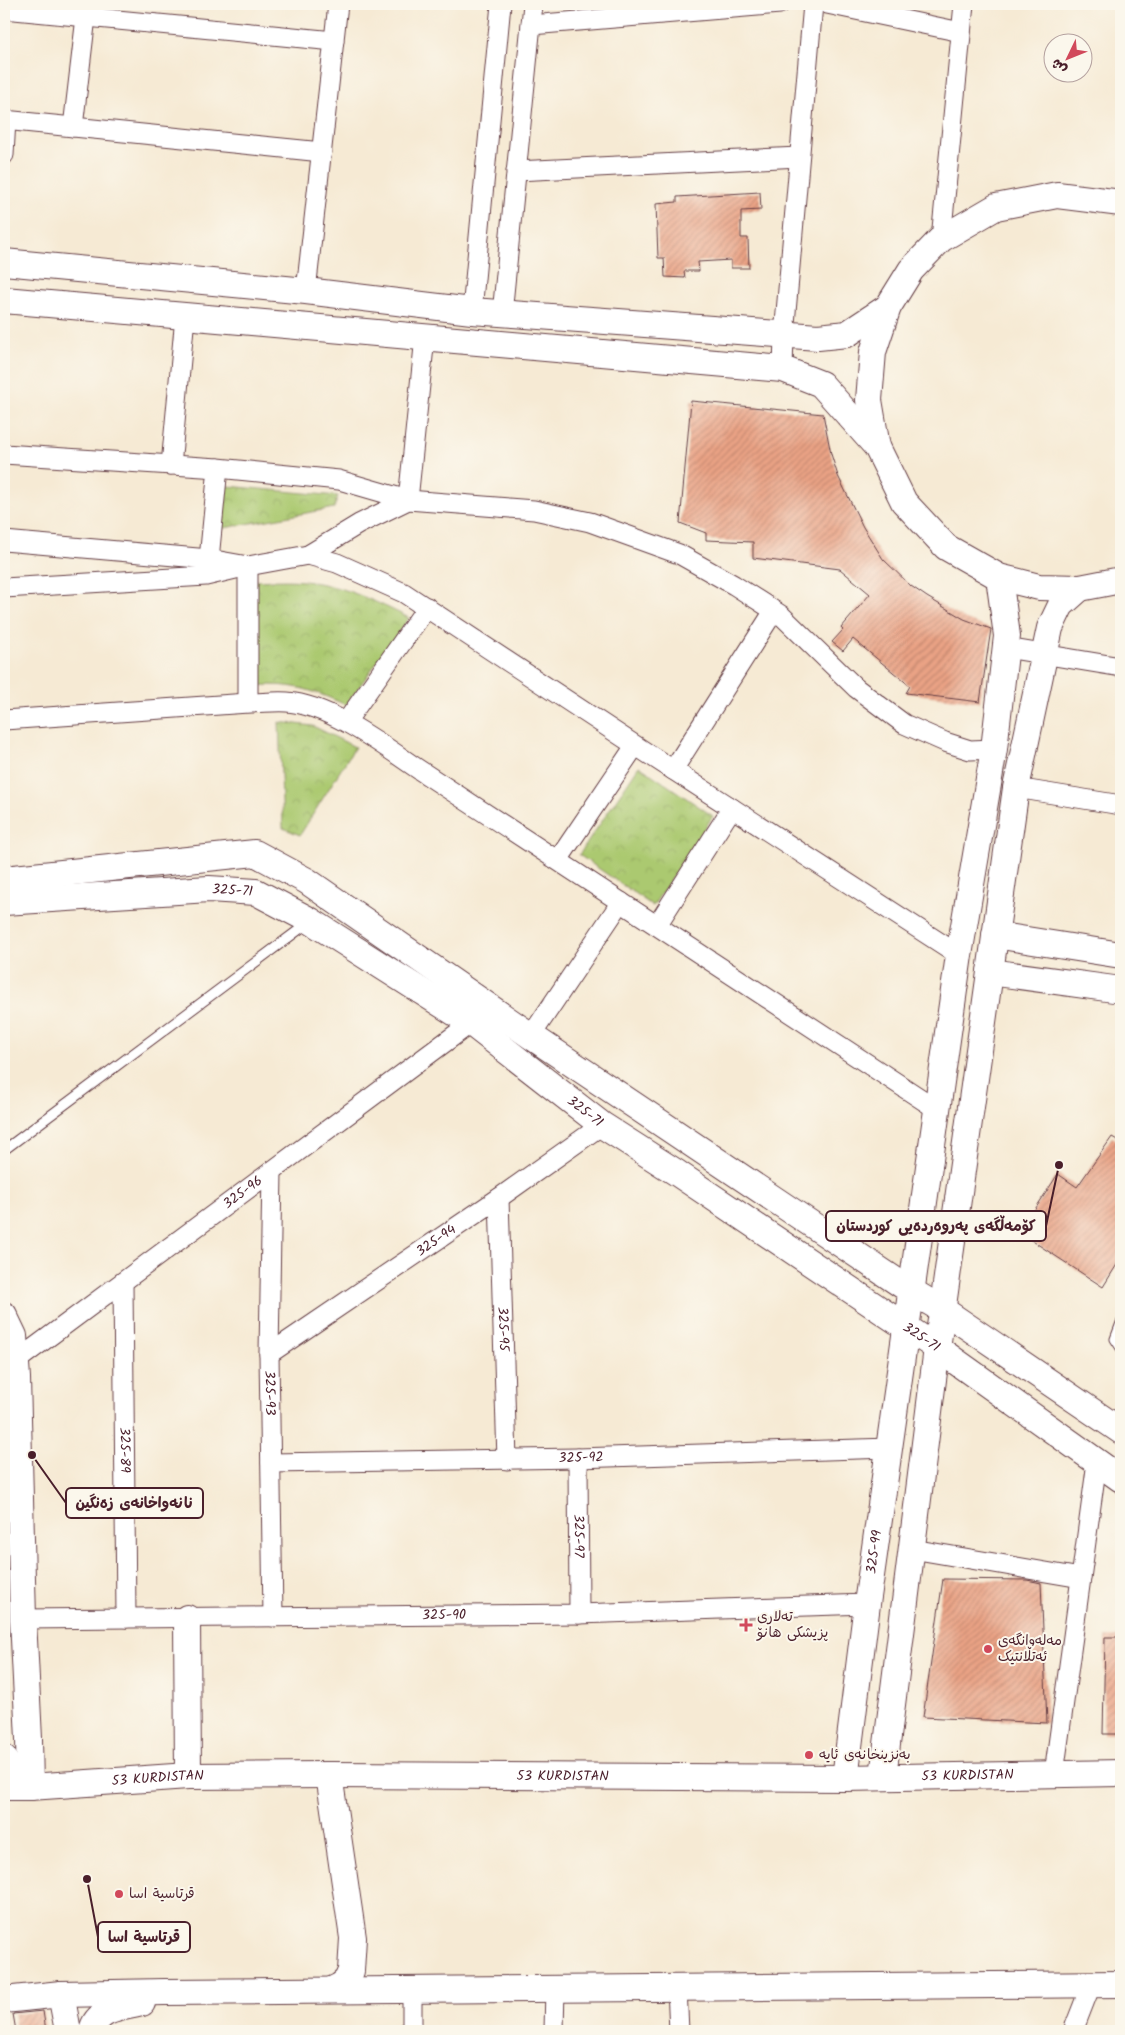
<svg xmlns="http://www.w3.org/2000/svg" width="1125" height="2035" font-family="Kalam,'Playpen Sans Arabic',sans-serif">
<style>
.park{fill:url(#park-crowns);stroke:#7a744e}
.building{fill:url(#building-hatch)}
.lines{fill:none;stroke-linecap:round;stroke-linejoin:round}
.lane-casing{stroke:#643d44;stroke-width:11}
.street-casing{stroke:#643d44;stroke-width:21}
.secondary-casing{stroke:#643d44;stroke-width:28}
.lane{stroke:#fff;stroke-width:9}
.street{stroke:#fff;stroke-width:19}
.secondary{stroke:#fff;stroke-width:26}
.poi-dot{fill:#d1495b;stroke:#fbf7ec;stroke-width:2}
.labels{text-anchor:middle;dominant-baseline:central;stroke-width:4;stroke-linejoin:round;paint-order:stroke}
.street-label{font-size:14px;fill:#4a1f2b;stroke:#fbf7ec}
.poi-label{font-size:14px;fill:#4a1f2b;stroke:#fbf7ec;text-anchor:start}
.leader{fill:none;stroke:#4a1f2b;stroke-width:2}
.callout-dot{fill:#4a1f2b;stroke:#fbf7ec;stroke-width:2}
.callout{fill:#fbf7ec;stroke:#4a1f2b;stroke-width:2}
.callout-label{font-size:15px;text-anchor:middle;font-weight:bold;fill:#4a1f2b}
</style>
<defs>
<pattern id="park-crowns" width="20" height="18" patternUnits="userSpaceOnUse" patternTransform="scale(1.25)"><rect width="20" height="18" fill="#abc970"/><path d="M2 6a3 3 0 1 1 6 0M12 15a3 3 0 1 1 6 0" fill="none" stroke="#95ac61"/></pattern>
<pattern id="building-hatch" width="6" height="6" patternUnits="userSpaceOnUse" patternTransform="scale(1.25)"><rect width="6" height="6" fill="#eaa385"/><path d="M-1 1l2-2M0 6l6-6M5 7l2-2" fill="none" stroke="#c0846d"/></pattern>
</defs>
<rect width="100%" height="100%" fill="#fbf7ec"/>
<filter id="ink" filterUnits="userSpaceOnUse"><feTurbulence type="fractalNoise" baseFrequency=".02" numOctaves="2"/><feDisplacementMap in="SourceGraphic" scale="10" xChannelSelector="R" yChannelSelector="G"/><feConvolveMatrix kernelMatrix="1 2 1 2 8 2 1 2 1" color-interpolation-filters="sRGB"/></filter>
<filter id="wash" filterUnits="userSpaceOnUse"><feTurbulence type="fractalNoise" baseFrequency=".0096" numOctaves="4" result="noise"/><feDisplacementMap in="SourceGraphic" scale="20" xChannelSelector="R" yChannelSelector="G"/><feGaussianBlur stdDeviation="1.12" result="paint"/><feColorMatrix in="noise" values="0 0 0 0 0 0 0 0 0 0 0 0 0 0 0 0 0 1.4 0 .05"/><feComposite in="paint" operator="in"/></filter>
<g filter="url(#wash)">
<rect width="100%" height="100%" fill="#f6ead4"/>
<!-- park -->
<path class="park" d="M216,485l122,11 -4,12 -121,22z
M246,581c19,0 39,-2 58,0 38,4 71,20 105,37l-63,87c-38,-17 -54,-22 -97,-19z
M279,722l34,4 42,21 -55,88 -17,-7z
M639,766l74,50 -60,90 -74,-51z"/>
<g id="blocks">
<!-- building -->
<path class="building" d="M760,192l1,18 -20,1v27h7l1,30h-18v-8l-33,2 1,9h-15l1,7 -20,-1 -1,-19h-6l-2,-54 21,-2v-5z
M691,401l132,13 8,40 7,22 25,51 20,32 28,27 16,11 37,22 27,10 -11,73 -74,-9 4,-7 -57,-47 -10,12 -11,-9 11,-12 -2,-2 29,-34 -30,-25 -87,-11v-16l-47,-2v-7l-26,-10z
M1112,1137l9,5v116l-18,29 -75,-49 10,-16 -8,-5 28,-43 19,13z
M943,1579l84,1 14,3 6,140 -124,-6z
M1105,1637h16v97h-18z
M43,2011l3,20h-30l-3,-17z"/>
</g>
</g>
<g filter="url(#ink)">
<use href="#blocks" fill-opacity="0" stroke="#643d44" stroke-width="1"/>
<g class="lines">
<!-- lane casing -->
<g class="lane-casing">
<path id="lane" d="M4,1150l304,-227
M1121,1323l-6,16 6,9"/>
</g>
<!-- street casing -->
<g class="street-casing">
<g id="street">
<path d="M827,4l134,28"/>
<path d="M4,9l330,32"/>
<path d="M531,25l249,-21"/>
<path d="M4,120l318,32"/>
<path d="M73,127l13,-110"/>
<path d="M4,155l2,-35"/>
<path d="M516,171l283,-14"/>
<path d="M941,239l23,-235"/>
<path d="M306,291l32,-287"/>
<path d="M472,311l29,-307"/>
<path d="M502,314l31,-310"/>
<path d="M783,369l1,-34 29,-331"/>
<path d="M4,454l214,14 121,12 69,20 17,-163"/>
<path d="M171,465l14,-148"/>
<path d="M4,541l205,18 39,7v137"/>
<path d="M308,555l29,8 67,30 246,162 309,200"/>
<path d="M209,559l9,-91"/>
<path d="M4,588l202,-12 42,-10 60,-11 51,-31 49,-24 126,10 56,12 89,32 55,31 47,30 75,73 48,36 41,18 25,8 24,-1"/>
<path d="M1006,648l115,19"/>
<path d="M4,720l244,-17c13,0 26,-2 39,-1 44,3 98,45 134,69l517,339"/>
<path d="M346,722l81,-115"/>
<path d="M673,770l101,-159"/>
<path d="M1016,788l105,17"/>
<path d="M558,860l77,-114"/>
<path d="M657,925l75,-117"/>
<path d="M531,1036l90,-134"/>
<path id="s1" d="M272,1171l-3,183 4,263"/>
<path id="s2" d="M499,1198l8,262"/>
<path id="s3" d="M123,1282l3,336"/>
<path id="s4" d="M269,1354l230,-156 103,-73"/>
<path id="s5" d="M15,1362l456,-339"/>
<path id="s6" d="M578,1458l1,156"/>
<path id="s7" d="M271,1463l307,-5 312,-10"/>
<path d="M912,1549l169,29"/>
<path id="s8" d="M23,1619l556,-5 288,-10"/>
<path d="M1054,1774l43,-312"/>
<path d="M677,1988l2,43"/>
<path d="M412,1989v42"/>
<path d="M554,2031l1,-43"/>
<path d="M1073,2031l18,-46"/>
</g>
</g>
<!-- secondary casing -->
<g class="secondary-casing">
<g id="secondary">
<path d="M1121,203l-64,-8 -61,12 -55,32 -30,31 -23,37 -15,45 -4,48 8,47 27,55 42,45 53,30 40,10 41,1 41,-8"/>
<path d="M4,262l302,29 166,20 346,26 29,-3 41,-27"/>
<path d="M4,300l779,69 38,15 56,63"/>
<path d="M4,879l251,-26 52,28 224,155 380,255 32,19 178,121"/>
<path id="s9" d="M4,902l205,-13 47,3 55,29 160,102 131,102 75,48 260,175 184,131"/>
<path d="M995,935l126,20"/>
<path d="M990,972l131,18"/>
<path d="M4,1315l10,21 3,42 6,241 6,120 1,48"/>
<path d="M187,1618l1,158"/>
<path d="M4,1758l1,4 25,25"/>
<path d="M329,1775l24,163 -2,33 -4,9 -7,6 -8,4"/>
<path d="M883,1776l54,-428 79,-560 34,-160 11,-23 19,-17"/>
<path id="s10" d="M845,1778l22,-174 92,-649 35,-206 13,-113 -8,-59"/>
<path id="s11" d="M4,1787h26l158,-11 141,-1 516,3 276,-5"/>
<path d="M61,1994l7,37"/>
<path d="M4,2000l57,-6 104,-2 956,-8"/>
<path d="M92,2031c5,-23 31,-23 50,-28"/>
</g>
</g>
<!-- lane -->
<use href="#lane" class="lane"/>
<!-- street -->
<use href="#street" class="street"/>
<!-- secondary -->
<use href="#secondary" class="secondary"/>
</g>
</g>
<!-- markers -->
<g class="poi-dot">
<path d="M743.5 1617.5h5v5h5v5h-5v5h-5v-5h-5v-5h5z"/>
<circle cx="988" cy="1649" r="5"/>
<circle cx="809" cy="1755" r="5"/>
<circle cx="119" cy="1894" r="5"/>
</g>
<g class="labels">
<!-- street labels -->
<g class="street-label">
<text stroke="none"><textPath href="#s9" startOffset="229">325-71</textPath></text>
<text stroke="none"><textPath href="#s9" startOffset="649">325-71</textPath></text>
<text stroke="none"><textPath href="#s5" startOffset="284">325-96</textPath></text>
<text stroke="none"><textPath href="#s4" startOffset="202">325-94</textPath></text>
<text stroke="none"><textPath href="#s2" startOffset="131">325-95</textPath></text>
<text stroke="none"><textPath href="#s9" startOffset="1054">325-71</textPath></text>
<text stroke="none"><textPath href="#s1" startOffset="222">325-93</textPath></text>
<text stroke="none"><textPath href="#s3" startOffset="168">325-89</textPath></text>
<text stroke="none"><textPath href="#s7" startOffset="310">325-92</textPath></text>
<text stroke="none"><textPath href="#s6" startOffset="78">325-97</textPath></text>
<text stroke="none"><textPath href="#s10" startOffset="228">325-99</textPath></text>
<text stroke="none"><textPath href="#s8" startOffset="421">325-90</textPath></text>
<text stroke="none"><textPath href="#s11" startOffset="964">53 KURDISTAN</textPath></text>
<text stroke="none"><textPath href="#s11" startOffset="559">53 KURDISTAN</textPath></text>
<text stroke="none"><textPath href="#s11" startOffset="154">53 KURDISTAN</textPath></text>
</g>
<!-- poi labels -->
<g class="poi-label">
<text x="757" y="1617">تەلاری<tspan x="757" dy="16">پزیشکی هانۆ</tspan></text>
<text x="998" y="1641">مەلەوانگەی<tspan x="998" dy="16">ئەتڵانتیک</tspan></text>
<text x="819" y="1755">بەنزینخانەی ئایە</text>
<text x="129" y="1894">قرتاسية اسا</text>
</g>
</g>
<!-- callouts -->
<path class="leader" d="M1059 1165L1046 1226M32 1455L66 1503M87 1879L98 1937"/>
<g class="callout-dot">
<circle cx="1059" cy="1165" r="5"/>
<circle cx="32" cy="1455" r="5"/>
<circle cx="87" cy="1879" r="5"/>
</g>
<g class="callout">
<rect x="826" y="1211" width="220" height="30" rx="5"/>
<rect x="66" y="1488" width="137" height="30" rx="5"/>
<rect x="98" y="1922" width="92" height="30" rx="5"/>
</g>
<g class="callout-label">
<text x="936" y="1231">كۆمەڵگەی پەروەردەیی كوردستان</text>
<text x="134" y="1508">نانەواخانەی زەنگین</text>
<text x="144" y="1942">قرتاسیة اسا</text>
</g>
<!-- margin -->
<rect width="1125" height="2035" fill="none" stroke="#fbf7ec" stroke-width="20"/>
<!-- north arrow -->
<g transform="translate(1068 58) rotate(227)"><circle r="24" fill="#fbf7ec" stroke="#b4a19f"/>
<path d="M0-4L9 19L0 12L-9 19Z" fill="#d1495b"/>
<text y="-8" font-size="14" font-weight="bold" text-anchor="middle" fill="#4a1f2b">ش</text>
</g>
</svg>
